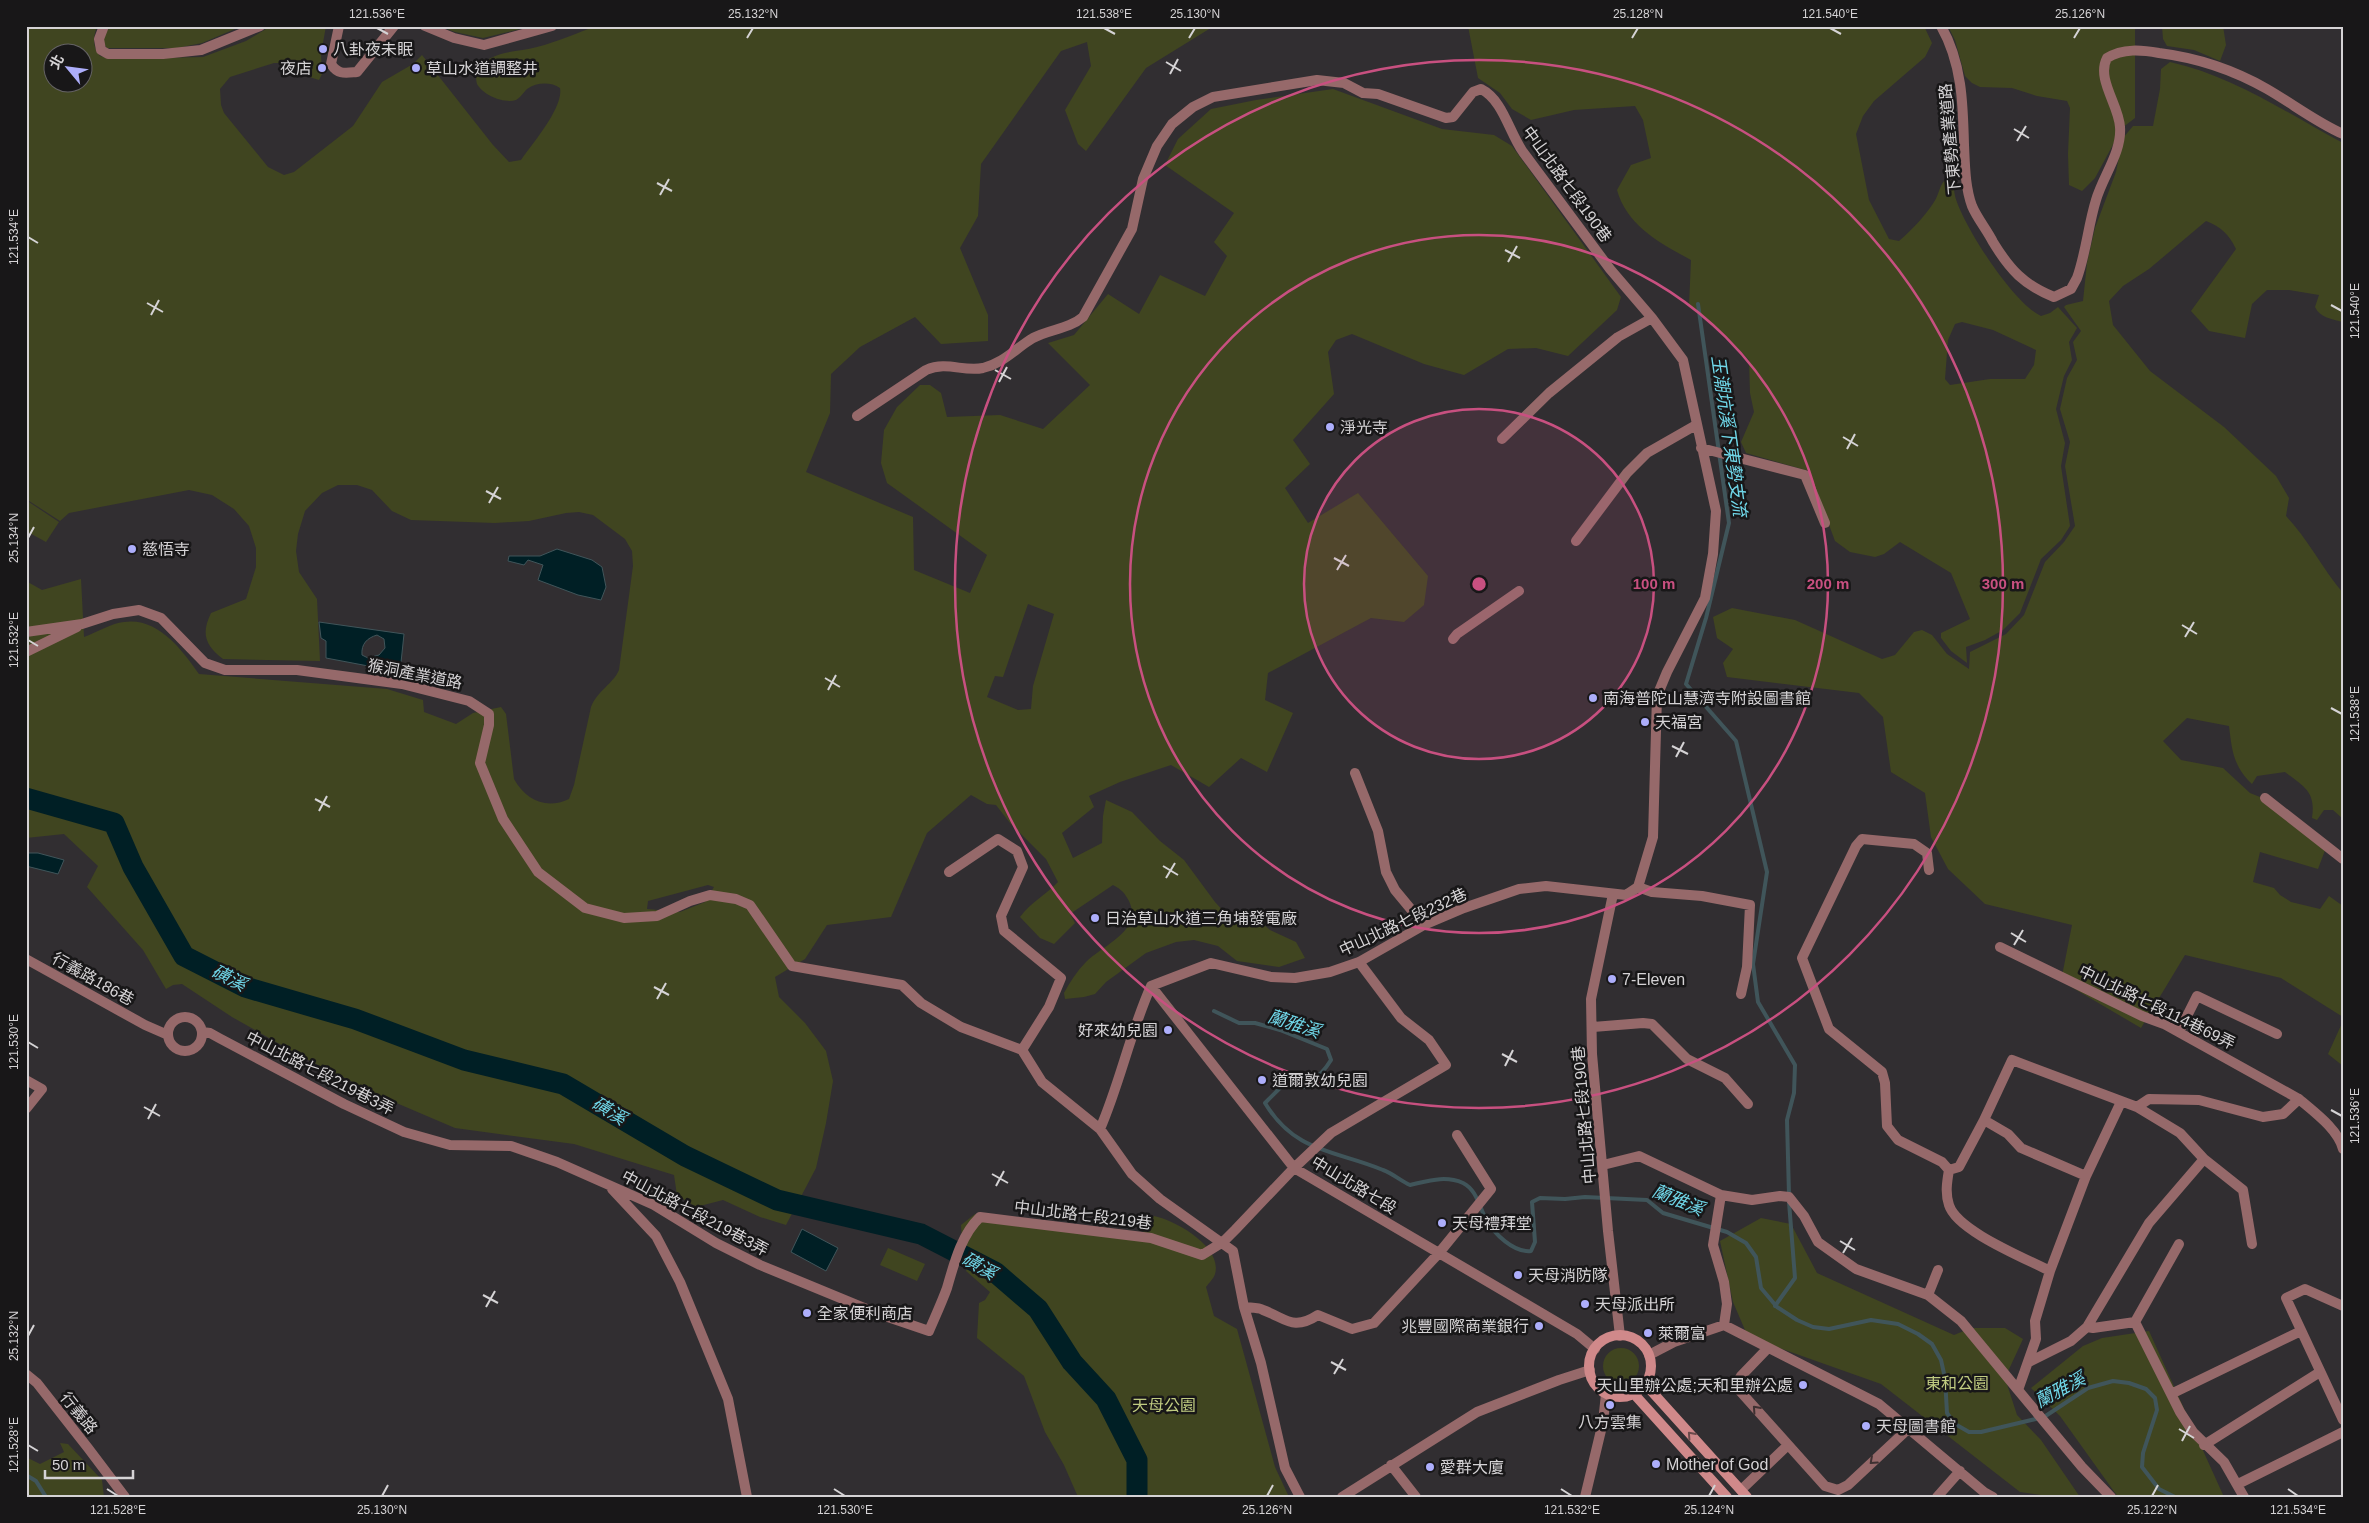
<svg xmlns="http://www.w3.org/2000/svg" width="2369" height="1523" font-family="Arial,'Noto Sans TC',sans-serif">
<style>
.green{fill:#404520;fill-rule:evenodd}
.water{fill:#001f25;stroke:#40555a;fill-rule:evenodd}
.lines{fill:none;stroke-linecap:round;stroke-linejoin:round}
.stream{stroke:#40555a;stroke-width:4}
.river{stroke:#001f25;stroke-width:21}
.minor{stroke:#96696a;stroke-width:10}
.tertiary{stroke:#96696a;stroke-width:10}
.secondary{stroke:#d0898a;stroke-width:10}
.oneway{stroke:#3e3031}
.oneway2{stroke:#6b4a4b}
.ticks{fill:none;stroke:#d5d3d5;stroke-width:2}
.ring{fill:none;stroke:#c85080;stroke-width:2.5}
.poi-dot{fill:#adaefb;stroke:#181718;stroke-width:2}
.labels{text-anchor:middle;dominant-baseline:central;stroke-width:5;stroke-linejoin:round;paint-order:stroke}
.poi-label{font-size:16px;fill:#d5d3d5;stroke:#181718;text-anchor:start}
.street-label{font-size:16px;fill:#d5d3d5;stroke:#181718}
.park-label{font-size:16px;fill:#c1cc81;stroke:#181718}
.water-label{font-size:18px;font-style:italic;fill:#70d7e9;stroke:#181718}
.centre{fill:#c85080;stroke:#181718;stroke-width:2.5}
.ring-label{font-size:15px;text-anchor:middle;font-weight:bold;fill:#c85080;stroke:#181718;stroke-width:5;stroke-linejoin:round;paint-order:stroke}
.neatline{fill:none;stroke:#d5d3d5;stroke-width:2}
.ticks-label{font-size:12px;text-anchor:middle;fill:#d5d3d5}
</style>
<rect width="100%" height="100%" fill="#312e31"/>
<!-- green -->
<path class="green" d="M26,26h71c-4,12 -5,20 3,30l15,3 88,-2 43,-16 25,-15h55l-5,28 1,20 -3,6 -16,-5 -17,-12h-12l-44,14 -10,12 1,16 3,8 44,54 16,8 10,-3 59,-46 29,-44 31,-18 9,-9 71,90 16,17 12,-2c11,-16 43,-53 39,-72 -9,-6 -23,-6 -33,1 -4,4 -7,9 -11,11 -12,4 -33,-5 -39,-16 -1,-3 -1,-9 -2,-12 15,-22 39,-19 62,-25 20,-5 40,-14 59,-21h618l-68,42 -60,83 -8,-7 -13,-34 26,-44 -4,-24 -26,9 -80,113 -3,52 -18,32 28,67v26l-47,3 -26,-27 -55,30 -29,27 -1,39 -24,59 107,45 1,53 56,23 17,-38 -100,-72 -6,-20 3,-33 13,-23 23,-22h10l11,8 6,24 53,-2 43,14 47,-44 -42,-42 26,-8 34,-41 31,20 21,-39 45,21 22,-40 -13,-14 20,-29 -69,-48 13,-26 33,-30 45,-9 77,-11 109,40 52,6 18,11 109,151 -4,13 -49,46 -32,-8 -28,1 -44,26 -40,-11 -72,-30 -16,6 -8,12 6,42 -41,46 17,24 -25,24 23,35 50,-30 70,83 -4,29 -20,17 -33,-4 -103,55 -3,27 28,13 -26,59 -26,-14 -32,29 -38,-22 -51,17 -31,14 5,11 -32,26 11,25 29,-15 1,-27 3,-16 26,12 28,29 24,19 31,42 12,13 22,-3 21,18 26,12 9,16 -26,9 -42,-6 -19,-15 -24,-6 -18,2 -30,11 -40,29 -11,12 -11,3 -19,2 -1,-6c6,-11 13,-22 22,-31 17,-17 57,-31 43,-61 -5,-9 -7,-11 -16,-16l-43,29 5,9 -21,21 -14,-6 -20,-21c11,-15 26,-22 38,-35l-12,-23 -36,-36 -14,-18 -9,-1 -16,-9 -44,38 -36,84 -64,8 -22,34 -30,18 4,20 26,26 21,28 7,30 -7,42 -10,45 -30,57 -26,-8 -37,-17 -27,7 -19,-12 -3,-20 -100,-31 -119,-16 -68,-29 -79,-39 -76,-43 -50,-33 -9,1 -7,4 -23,-39 -56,-63 11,-21 -34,-32 -38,4v-257l16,9 39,-11 3,58c12,-4 27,-14 40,-15 34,-5 58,28 75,52l188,15 36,11 1,12 32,12 17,-11 28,-6 5,7 8,65c12,21 32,31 55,20l5,-14 17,-78c7,-17 22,-23 28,-37l14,-104 -1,-15 -7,-12 -32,-24 -14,-3 -13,1 -37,8 -34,2 -84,-3 -19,-9 -20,-21 -15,-5h-19l-16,8 -17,18 -7,23 -2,17 3,21 18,27 3,62 -97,-2c-18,-14 -22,-25 -12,-46l35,-14 10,-32v-19l-7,-22 -15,-17 -22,-14 -23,-5 -120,23 -9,8 -34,-22zM52,52h30v30h-30zM1028,604l26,10 -21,72 -2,23 -13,1 -31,-13 8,-21 8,1zM708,885l6,2 -9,15 -25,10 -33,-3 1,-8z
M111,26h131l-40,17 -25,5h-70l-4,-5 2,-10z
M439,26h94l-50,12 -28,-6z
M1468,26h456l8,17 -7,14 -51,44 -11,15 -7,18 13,66 20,39 10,2c14,-12 26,-25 35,-39 5,-7 5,-16 11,-22l9,1c0,5 0,11 1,15 8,30 59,108 86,120l9,-3 8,-6 19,21 -8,14 3,18 -8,16 -8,33 9,34 -4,23 9,60 -9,14 -20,19 -21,54 -17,17 -18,10 -19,7 1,16 -16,-12 -10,-13v-5l29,-14 -19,-46 -51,-31 -16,12 -9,3 -25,-5 -15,-11 -26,-70 -63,-18 -5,-11 13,-30 -4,-19 -1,-33 -22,-23 -38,-31 2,-46c-31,-17 -64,-34 -74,-70l14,-25 20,-7 -8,-38 -8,-14 -61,4 -43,10 -19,-11 -12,-16 -22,-15zM1962,322l31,8 43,20 -2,15 -9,14h-35l-40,6 -5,-6 3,-39 7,-16z
M1948,26h187v92l-13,10 -27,50 -13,13 -13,-6 -1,-31 2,-46 -3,-7 -30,-5 -25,-8 -32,-1 -8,-4 -7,-7 -10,-36z
M2162,26h61l3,19 -6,16 -26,-11 -27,-4 -4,-7z
M2170,62c63,14 117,51 173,81v179c-11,-3 -23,-4 -28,-15l4,-12 -30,-5h-22l-15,14 -7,34 -36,-7 -18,-20 45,-62c-7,-15 -15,-22 -30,-28l-57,48 -26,17 -14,15 4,24 37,46 74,56 52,49 13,22 -3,18c22,23 36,52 57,77v226l-10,-9h-9l-7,10 -5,-2c4,-27 -8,-31 -27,-46l-28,4 -5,8c-19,-18 -20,-34 -23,-58l-42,-8 -24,23 18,19 42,8 27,25 15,6 62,46 -9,24 -58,-17 -7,30 21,6 6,7 11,7 29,7 9,-13 14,10v111l-62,-39 -96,-23 -44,73 -80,-47 11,-56 -87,-21 -37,-35 -17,-32 -6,-44 -34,-21 -8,-55 -24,-24 -132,-16 -4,-14 10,-14 -16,-11 -4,-21 19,-9 63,12 87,39 13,-4 19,-23 8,-2 10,5 15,19 22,15 1,-17 36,-18 18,-19 21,-53 19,-20 11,-16 -10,-60 5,-24 -10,-33 7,-31 10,-18 -4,-18 8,-11 -17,-24 2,-2 17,-4 4,-38 8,-35 21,-56 7,-34 10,-12h20l7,-37 1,-20z
M26,500l33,22 -13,20 -20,-11z
M2343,1021v45l-15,-12z
M975,1214l22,5 145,18 4,-14 8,-7c21,4 69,31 61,58 -1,4 -6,9 -9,13l8,29 23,13 38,138 14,30h-211l-14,-32 -19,-33 -21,-56 -47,-38 2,-35 6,-3 5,-8 -24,-21 7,-15 -11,-16 -1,-15z
M1761,1218l30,6 26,49 137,62 17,-7h34l18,11 -18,39 12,37 24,25 39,57h-25l-35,-5 -139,-108 -133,-47 -15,-35 -13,-61z
M888,1248l37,16 -8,17 -37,-16z
M2149,1331l75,166h-106l-58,-81 -29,-28 52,-42 19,-8z
M1603 1366a18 18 0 1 1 36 0a18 18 0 1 1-36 0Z
M60,1443l8,1 34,36 2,17h-78v-40l14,7 24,-12z"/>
<!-- water -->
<path class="water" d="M557,549l35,11 10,7 4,20 -5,13 -23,-5 -40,-15 5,-15 -15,-5 -4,5 -16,-4 1,-5h31z
M319,622l85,12 -4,38 -74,-14v-17l-5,-3zM377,635l7,4 1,9 -6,7 -11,3 -6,-3c-1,-11 5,-17 15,-20z
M26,853h12l26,7 -6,14 -32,-8z
M802,1229l36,19 -12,23 -35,-19z"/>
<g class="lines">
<!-- stream -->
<path class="stream" d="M1698,304l31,219 -23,95 -20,66 50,57 31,131 -14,92 5,38 37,63 -1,28 -7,27 2,75
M1214,1011l25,12h16l25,7 47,19 4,11c-7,12 -15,19 -26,27l-22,-2 -18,18c30,50 70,47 118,67 9,3 18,11 27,15 18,-4 35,-10 53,-2 14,7 16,24 23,36 8,15 28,34 45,32l4,-9 -3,-40 8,-4 25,1 20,-2 62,3 16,13 64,19 19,11 10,14 5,31 16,19 20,13 16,7 16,2 42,-9 27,4 20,10 14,10 9,16 4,18 2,35 8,11 14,8h12l63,-15 44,-29 25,-7 16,2 17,6 9,9 2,12 -14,43 -1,14 17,22 16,8
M1775,1306l20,-28 -6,-76
M26,1475l10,6 10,16"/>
<!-- river -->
<path class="river" d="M26,798l88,25 19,44 51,89 61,31 110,32 109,41 99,24 122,72 92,44 144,34 74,38 43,37 34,53 34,37 31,61v37"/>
<!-- minor -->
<path class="minor" d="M104,26l-5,13 2,11 7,4h55l38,-4 59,-24
M339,26l-8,38c7,11 14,9 26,8l37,-46
M425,26l29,12 30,7 68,-19
M1941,26c21,37 22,77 23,119 1,20 1,42 8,61 5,12 15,24 21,36 17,28 31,43 61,55l17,-8 6,-11c9,-25 11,-52 19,-78 7,-24 26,-48 24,-73 -1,-22 -24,-48 -13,-69 16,-10 35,-8 52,-5 40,5 73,16 108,36 26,15 49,33 76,45
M857,416l69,-46c21,-9 37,2 57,-2 21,-5 33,-20 50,-30 17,-9 36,-9 50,-21l49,-88 11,-50 14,-33 15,-22 21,-17 20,-10 104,-17 27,3 19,10 15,1 68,24 7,-1 20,-25 8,-3c22,11 28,43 42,63l87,117 42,49 31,42 33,151 -3,43 -8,44 -38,74 -10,24 -4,141 -15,50
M1502,439l47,-46 69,-56 34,-19
M1701,448l104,27 20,48
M1576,541l51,-68 20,-20 49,-28
M26,632l56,-8 31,-10 26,-4 22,8 44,45 20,7h72l105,14 67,17 20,13v11l-9,38 23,56 35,53 47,36 39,10 33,-2 33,-15 20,-6 26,4 14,6 42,61 110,19 19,18 40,24 61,23 20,32 58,47 32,45 28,25 73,52 11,56 17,56 24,105 15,29
M1453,639l4,-5 62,-43
M26,652l51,-25
M1355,773l23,58 8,41 9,18 29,35
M2265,798l78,61
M1929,870l-2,-17 -13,-9 -52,-5 -6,7 -54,112 27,71 53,43 3,11 2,43 11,14 44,22 7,8c-2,12 -4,23 0,35 8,26 76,53 101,66
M949,872l49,-33 19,12 6,16 -22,49 3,15 57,47 -12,29 -27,43
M1638,887l14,5 50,4 48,9 -3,62 -6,27
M1613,894l-22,105 1,55 16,177 12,105
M2000,947l142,69 22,8 135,75
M26,959l119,66 23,10
M1151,986l143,182 283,166 18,15
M1151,986l60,-23 60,14 24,1 35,-6 29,-10 65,-37 40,-17 55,-19 27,-3 80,9 12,-8
M168 1034a17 17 0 1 1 34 0a17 17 0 1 1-34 0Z
M1593,1027l50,-4 9,1 35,35 38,19 23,26
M202,1032l8,1 9,5 125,66 60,28 46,13 61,1 46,16 97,43 62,38 44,22 119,49 50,17c6,-14 13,-29 18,-43 7,-24 14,-53 33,-71l171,21 51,17 21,-13 12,-12 59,-62 37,-35 115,-68 -17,-25 -28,-22 -42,-56
M2179,1032l18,-36 80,38
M26,1080l16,9 -16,20
M2137,1107l12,-8 50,1 64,17 20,-3 16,-15c15,13 39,30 44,50
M1984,1120l24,14 13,14 65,28
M1100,1129c20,-46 30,-96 51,-143
M2204,1159l39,31 9,54
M1603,1165l36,-9 82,39 -8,50 11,37 3,22 -3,21
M1949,1170l10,-3 25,-47 28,-60 125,47 43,26 24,26 -55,64 -62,104 -16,14 -42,21
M612,1189l44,47 24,46 48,117 19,98
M1721,1195l31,5 28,-4 9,1 15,19 14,26 38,27 72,26 33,26 57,69
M1928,1295l10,-25
M2343,1306l-38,-17 -19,9 57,122
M1244,1307c6,1 14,0 19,3 24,9 30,21 55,5l34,14 22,-6 65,-70 52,-64 -34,-54
M2135,1322l45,90 13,20 31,30 20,35
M2135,1322l44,-78
M2087,1327l6,1 42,-6
M1768,1348l-27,28 -4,7 2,7 86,96 13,4 10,-5 61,-57
M1649,1355l25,-13 50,-17 155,79 105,88 9,5
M2171,1394l130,-63
M2204,1445l116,-73
M1391,1465l25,32
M2238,1484l105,-52
M1741,1490l47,-45
M1342,1497l135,-85 82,-32 31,-10
M1585,1497l18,-75 3,-28
M1937,1497l23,-26
M2111,1497l-29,-30 -64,-77 18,-51 -1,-18 15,-50 36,-95 35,-74"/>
<!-- tertiary -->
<path class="tertiary" d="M26,1374l11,9 51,65 37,49"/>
<!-- secondary -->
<path class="secondary" d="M1589 1366a31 31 0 1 1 62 0a31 31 0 1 1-62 0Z
M1645,1384l102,113
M1634,1394l93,103"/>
</g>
<!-- one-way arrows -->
<defs><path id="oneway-chevron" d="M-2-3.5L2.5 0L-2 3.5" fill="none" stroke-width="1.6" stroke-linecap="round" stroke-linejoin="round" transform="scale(1.25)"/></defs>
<g class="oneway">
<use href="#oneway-chevron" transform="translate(1756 1409) rotate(-132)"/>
<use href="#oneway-chevron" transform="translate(1873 1461) rotate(138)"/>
</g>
<use class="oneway2" href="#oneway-chevron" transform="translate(1691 1435) rotate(-132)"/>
<!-- ticks -->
<path class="ticks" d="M377,28l11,6M1104,28l11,6M1830,28l11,6M747,38l6,-10M1189,38l6,-10M1632,38l6,-10M2074,38l6,-10M1166,62l15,9M1170,74l8,-15M2014,129l15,9M2017,141l9,-15M657,183l15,8M660,195l9,-16M28,237l10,6M1505,250l15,8M1508,262l9,-16M147,303l16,9M2331,305l11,6M151,315l8,-15M995,370l16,9M999,382l8,-15M1843,437l15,9M1847,449l8,-15M486,491l15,8M489,503l9,-16M28,538l6,-11M1334,558l15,8M1337,570l9,-15M2182,625l15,9M2185,637l9,-15M28,640l10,6M825,678l15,9M828,690l8,-15M2331,708l11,6M1672,746l16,8M1676,757l8,-15M315,799l15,8M319,811l8,-15M1163,866l15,9M1166,878l9,-15M2011,933l15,9M2014,945l9,-15M654,987l15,8M657,999l9,-16M28,1042l10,6M1502,1054l15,8M1505,1066l8,-16M144,1107l16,9M2331,1110l11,6M148,1119l8,-15M992,1174l16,9M996,1186l8,-15M1840,1241l15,9M1843,1253l9,-15M483,1295l15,8M486,1307l9,-16M28,1336l6,-11M1331,1362l15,8M1334,1374l9,-15M2179,1429l15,9M2182,1441l8,-15M28,1445l10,6M107,1489l11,7M834,1489l11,7M1561,1489l11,7M2288,1489l10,7M382,1496l6,-11M1267,1496l6,-11M1709,1496l6,-11M2152,1496l6,-11"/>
<!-- distance rings -->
<circle cx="1479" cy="584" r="175" fill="#c85080" fill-opacity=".12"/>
<g class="ring">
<circle cx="1479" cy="584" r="175"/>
<circle cx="1479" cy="584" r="349"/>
<circle cx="1479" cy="584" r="524"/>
</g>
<!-- markers -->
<g class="poi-dot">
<circle cx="323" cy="49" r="5"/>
<circle cx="322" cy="68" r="5"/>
<circle cx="416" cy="68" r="5"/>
<circle cx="1330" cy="427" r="5"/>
<circle cx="132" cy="549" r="5"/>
<circle cx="1593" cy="698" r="5"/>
<circle cx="1645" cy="722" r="5"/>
<circle cx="1095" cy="918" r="5"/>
<circle cx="1612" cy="979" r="5"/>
<circle cx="1168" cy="1030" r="5"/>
<circle cx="1262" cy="1080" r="5"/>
<circle cx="1442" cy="1223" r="5"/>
<circle cx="1518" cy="1275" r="5"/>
<circle cx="1585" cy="1304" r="5"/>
<circle cx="807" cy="1313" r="5"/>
<circle cx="1539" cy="1326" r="5"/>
<circle cx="1648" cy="1333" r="5"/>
<circle cx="1803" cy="1385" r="5"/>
<circle cx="1610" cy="1405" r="5"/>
<circle cx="1866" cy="1426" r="5"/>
<circle cx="1656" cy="1464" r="5"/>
<circle cx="1430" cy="1467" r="5"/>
</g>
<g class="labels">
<!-- poi labels -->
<g class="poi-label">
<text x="333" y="49">八卦夜未眠</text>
<text x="312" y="68" text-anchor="end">夜店</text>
<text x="426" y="68">草山水道調整井</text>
<text x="1340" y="427">淨光寺</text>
<text x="142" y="549">慈悟寺</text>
<text x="1603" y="698">南海普陀山慧濟寺附設圖書館</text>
<text x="1655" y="722">天福宮</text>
<text x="1105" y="918">日治草山水道三角埔發電廠</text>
<text x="1622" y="979">7-Eleven</text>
<text x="1158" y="1030" text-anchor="end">好來幼兒園</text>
<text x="1272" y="1080">道爾敦幼兒園</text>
<text x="1452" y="1223">天母禮拜堂</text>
<text x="1528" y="1275">天母消防隊</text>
<text x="1595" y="1304">天母派出所</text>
<text x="817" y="1313">全家便利商店</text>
<text x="1529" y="1326" text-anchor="end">兆豐國際商業銀行</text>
<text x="1658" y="1333">萊爾富</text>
<text x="1793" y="1385" text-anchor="end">天山里辦公處;天和里辦公處</text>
<text x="1610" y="1422" text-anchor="middle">八方雲集</text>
<text x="1876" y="1426">天母圖書館</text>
<text x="1666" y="1464">Mother of God</text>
<text x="1440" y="1467">愛群大廈</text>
</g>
<!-- street labels -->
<g class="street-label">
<text transform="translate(1950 139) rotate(-95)">下東勢產業道路</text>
<text transform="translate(1567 184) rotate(54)">中山北路七段190巷</text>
<text transform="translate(415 674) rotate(11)">猴洞產業道路</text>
<text transform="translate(1403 922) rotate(-25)">中山北路七段232巷</text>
<text transform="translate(93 979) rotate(29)">行義路186巷</text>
<text transform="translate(2157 1007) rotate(26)">中山北路七段114巷69弄</text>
<text transform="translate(320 1073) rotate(27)">中山北路七段219巷3弄</text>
<text transform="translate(1584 1115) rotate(-95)">中山北路七段190巷</text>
<text transform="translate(1354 1185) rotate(31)">中山北路七段</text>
<text transform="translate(695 1213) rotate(28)">中山北路七段219巷3弄</text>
<text transform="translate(1083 1215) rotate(7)">中山北路七段219巷</text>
<text transform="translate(79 1413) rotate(51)">行義路</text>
</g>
<!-- park labels -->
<g class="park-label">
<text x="1957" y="1383">東和公園</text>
<text x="1164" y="1405">天母公園</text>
</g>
<!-- water labels -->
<g class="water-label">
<text transform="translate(1729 436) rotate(82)">玉潮坑溪下東勢支流</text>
<text transform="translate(229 978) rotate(26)">磺溪</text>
<text transform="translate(1294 1024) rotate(18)">蘭雅溪</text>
<text transform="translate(609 1111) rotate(31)">磺溪</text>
<text transform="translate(1678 1200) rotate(22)">蘭雅溪</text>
<text transform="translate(979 1266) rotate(30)">磺溪</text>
<text transform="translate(2060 1390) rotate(-28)">蘭雅溪</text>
</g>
</g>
<circle cx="1479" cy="584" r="8" class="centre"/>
<g class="ring-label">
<text x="1654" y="589">100 m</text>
<text x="1828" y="589">200 m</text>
<text x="2003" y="589">300 m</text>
</g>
<!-- border -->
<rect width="2369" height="1523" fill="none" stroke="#181718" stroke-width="55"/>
<!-- north arrow -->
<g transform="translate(68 68) rotate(299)"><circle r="24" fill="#181718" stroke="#646264"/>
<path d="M0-4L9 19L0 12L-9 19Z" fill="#adaefb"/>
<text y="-8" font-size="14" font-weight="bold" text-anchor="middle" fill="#d5d3d5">北</text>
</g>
<!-- scale -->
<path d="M45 1470v8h88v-8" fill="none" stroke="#d5d3d5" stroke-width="2.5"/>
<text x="52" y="1470" font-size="15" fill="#d5d3d5" stroke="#181718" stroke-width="4" paint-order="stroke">50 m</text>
<rect x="28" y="28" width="2314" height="1468" class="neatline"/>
<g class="ticks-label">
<text x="377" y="18">121.536°E</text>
<text x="753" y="18">25.132°N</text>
<text x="1104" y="18">121.538°E</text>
<text x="1195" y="18">25.130°N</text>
<text x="1638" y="18">25.128°N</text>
<text x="1830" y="18">121.540°E</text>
<text x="2080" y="18">25.126°N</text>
<text transform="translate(14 237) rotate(-90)" y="4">121.534°E</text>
<text transform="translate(2355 311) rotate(-90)" y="4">121.540°E</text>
<text transform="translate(14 538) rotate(-90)" y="4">25.134°N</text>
<text transform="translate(14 640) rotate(-90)" y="4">121.532°E</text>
<text transform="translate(2355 714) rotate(-90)" y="4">121.538°E</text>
<text transform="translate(14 1042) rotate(-90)" y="4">121.530°E</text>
<text transform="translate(2355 1116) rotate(-90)" y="4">121.536°E</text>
<text transform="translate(14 1336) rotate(-90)" y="4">25.132°N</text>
<text transform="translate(14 1445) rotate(-90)" y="4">121.528°E</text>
<text x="118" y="1514">121.528°E</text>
<text x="382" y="1514">25.130°N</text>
<text x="845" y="1514">121.530°E</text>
<text x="1267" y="1514">25.126°N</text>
<text x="1572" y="1514">121.532°E</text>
<text x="1709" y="1514">25.124°N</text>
<text x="2152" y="1514">25.122°N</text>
<text x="2298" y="1514">121.534°E</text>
</g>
</svg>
